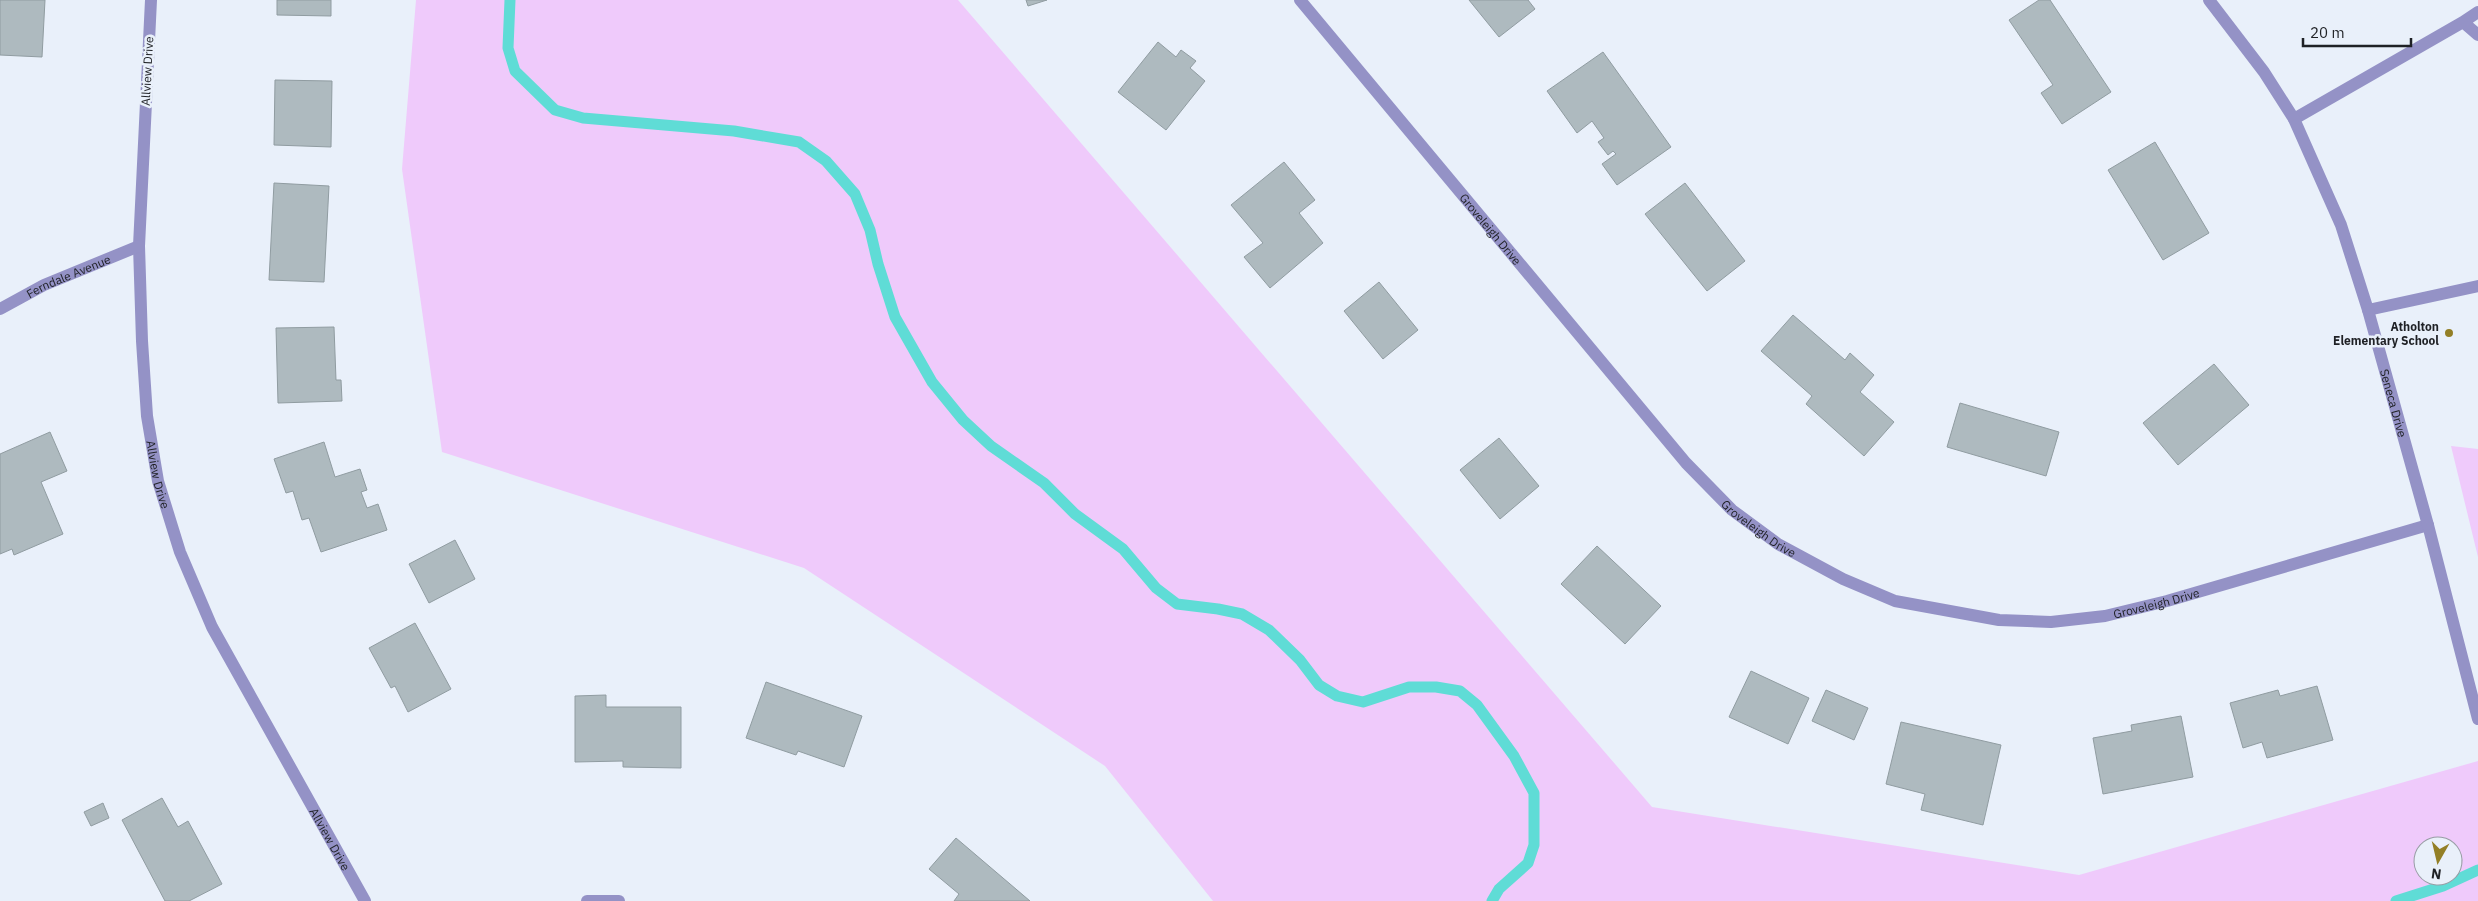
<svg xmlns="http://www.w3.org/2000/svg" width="2478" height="901" font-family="'IBM Plex Sans',sans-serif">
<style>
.green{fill:#efcafb;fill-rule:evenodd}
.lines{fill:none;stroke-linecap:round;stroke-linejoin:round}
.stream{stroke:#5fdcd6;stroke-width:11}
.building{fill:#aebabf;stroke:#909ca1}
.service{stroke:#9492c6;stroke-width:12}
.minor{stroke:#9492c6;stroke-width:12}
.poi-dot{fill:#937f26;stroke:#e9f0fa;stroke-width:2}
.labels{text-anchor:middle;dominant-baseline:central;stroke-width:5;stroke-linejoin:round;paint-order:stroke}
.street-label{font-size:12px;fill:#1f2125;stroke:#e9f0fa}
.poi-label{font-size:12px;font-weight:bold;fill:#1f2125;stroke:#e9f0fa;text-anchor:end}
</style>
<rect width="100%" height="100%" fill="#e9f0fa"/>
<!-- green -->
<path class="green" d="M416,0h542l694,807 427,68 399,-114v140h-1265l-108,-135 -301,-198 -362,-116 -40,-283zM2423,846h30v30h-30z
M2451,446l27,3v108z"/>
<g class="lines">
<!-- stream -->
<path class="stream" d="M510,0l-2,48 7,23 40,39 28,8 151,13 65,11 27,19 29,33 15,36 8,34 17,53 37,65 31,38 28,26 53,37 31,31 48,35 33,39 21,16 41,5 24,5 27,16 31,30 19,25 18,11 26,6 46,-15h27l24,4 17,14 37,51 20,37v52l-6,18 -29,26 -7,12
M2396,901l47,-15 35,-16"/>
</g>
<!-- building -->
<path class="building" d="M0,0h45l-3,57 -42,-2z
M277,0h54v16l-54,-1z
M1026,0h21l-19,6z
M1469,0h59l7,9 -36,28z
M2039,0h11l61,92 -49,32 -21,-31 12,-8 -44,-65z
M1158,42l18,15 5,-7 15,11 -6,7 15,13 -39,49 -48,-38z
M1603,52l68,95 -54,38 -15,-21 14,-10 -3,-3 -5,4 -10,-13 6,-4 -12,-17 -15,12 -30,-42z
M275,80l57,1 -1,66 -57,-2z
M2155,142l54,91 -46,27 -55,-90z
M1284,162l31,38 -16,13 24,30 -53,45 -26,-31 19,-14 -32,-38z
M274,183l55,3 -5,96 -55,-2z
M1685,183l60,78 -38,30 -62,-77z
M1379,282l39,48 -35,29 -39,-48z
M1793,315l52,45 5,-7 24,22 -14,17 34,30 -30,34 -58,-52 6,-8 -51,-45z
M334,327l2,53h5l1,21 -64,2 -2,-75z
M2214,364l35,41 -71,60 -35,-42z
M1960,403l99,29 -13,44 -99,-29z
M50,432l17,39 -26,11 22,52 -49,21 -2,-6 -12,5v-100z
M1499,438l40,48 -39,33 -40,-49z
M324,442l11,35 25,-8 7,21 -6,2 6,16 11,-4 9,26 -66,22 -12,-34 -7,2 -9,-29 -7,2 -12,-34z
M455,540l20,39 -46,24 -20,-39z
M1597,546l64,60 -36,38 -64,-60z
M415,623l36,66 -43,23 -13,-26 -4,2 -22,-40z
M1751,671l58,27 -21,46 -59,-27z
M766,682l96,34 -18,51 -46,-16 -2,4 -50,-17z
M2317,686l16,54 -66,18 -5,-16 -19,6 -13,-45 48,-13 2,6z
M1826,690l42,18 -14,32 -42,-19z
M606,695v12h75v61l-58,-1v-6l-48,1v-66z
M2181,716l12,61 -90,17 -10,-56 39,-7 -1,-6z
M1901,722l100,23 -18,80 -62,-15 4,-16 -39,-10z
M162,798l16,29 10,-6 34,63 -33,17h-24l-43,-81z
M103,803l6,15 -18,8 -7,-14z
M956,838l74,63h-76l5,-7 -30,-25z"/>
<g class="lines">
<!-- service -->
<path class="service" d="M2463,22l15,-10
M2294,119l169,-97 15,13
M2368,310l110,-24"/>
<!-- minor -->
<g class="minor">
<path id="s1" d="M151,0l-12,246 3,95 5,75 11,65 22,71 32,75 153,274"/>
<path id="s2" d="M1300,0l386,463 46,47 46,34 65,35 52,22 104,19 52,2 54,-6 62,-15 261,-76"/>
<path id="s3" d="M2209,0l55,72 30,47 47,106 27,85 60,215 50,194"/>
<path id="s4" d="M0,309l44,-24 95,-39"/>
<path d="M587,901h32"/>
</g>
</g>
<!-- markers -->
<circle class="poi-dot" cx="2449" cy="333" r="5"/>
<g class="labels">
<!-- street labels -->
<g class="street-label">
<text transform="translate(147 71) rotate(-87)">Allview Drive</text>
<text stroke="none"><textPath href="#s2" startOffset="298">Groveleigh Drive</textPath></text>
<text stroke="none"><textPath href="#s4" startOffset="76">Ferndale Avenue</textPath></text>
<text stroke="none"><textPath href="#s3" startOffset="448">Seneca Drive</textPath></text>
<text stroke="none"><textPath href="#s1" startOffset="476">Allview Drive</textPath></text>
<text stroke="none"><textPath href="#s2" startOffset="701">Groveleigh Drive</textPath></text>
<text stroke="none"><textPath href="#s2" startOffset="1121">Groveleigh Drive</textPath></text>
<text stroke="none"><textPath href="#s1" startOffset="881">Allview Drive</textPath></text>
</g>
<!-- poi labels -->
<g class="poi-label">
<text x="2439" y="326">Atholton<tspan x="2439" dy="14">Elementary School</tspan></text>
</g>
</g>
<!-- north arrow -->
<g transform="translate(2438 861) rotate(188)"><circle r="24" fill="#e9f0fa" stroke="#989da5"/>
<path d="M0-4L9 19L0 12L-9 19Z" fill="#937f26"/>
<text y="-8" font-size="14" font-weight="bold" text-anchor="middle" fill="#1f2125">N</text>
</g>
<!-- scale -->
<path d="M2303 38v8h108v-8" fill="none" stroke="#1f2125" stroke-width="2.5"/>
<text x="2310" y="38" font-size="15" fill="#1f2125" stroke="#e9f0fa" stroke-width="4" paint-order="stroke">20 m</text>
</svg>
